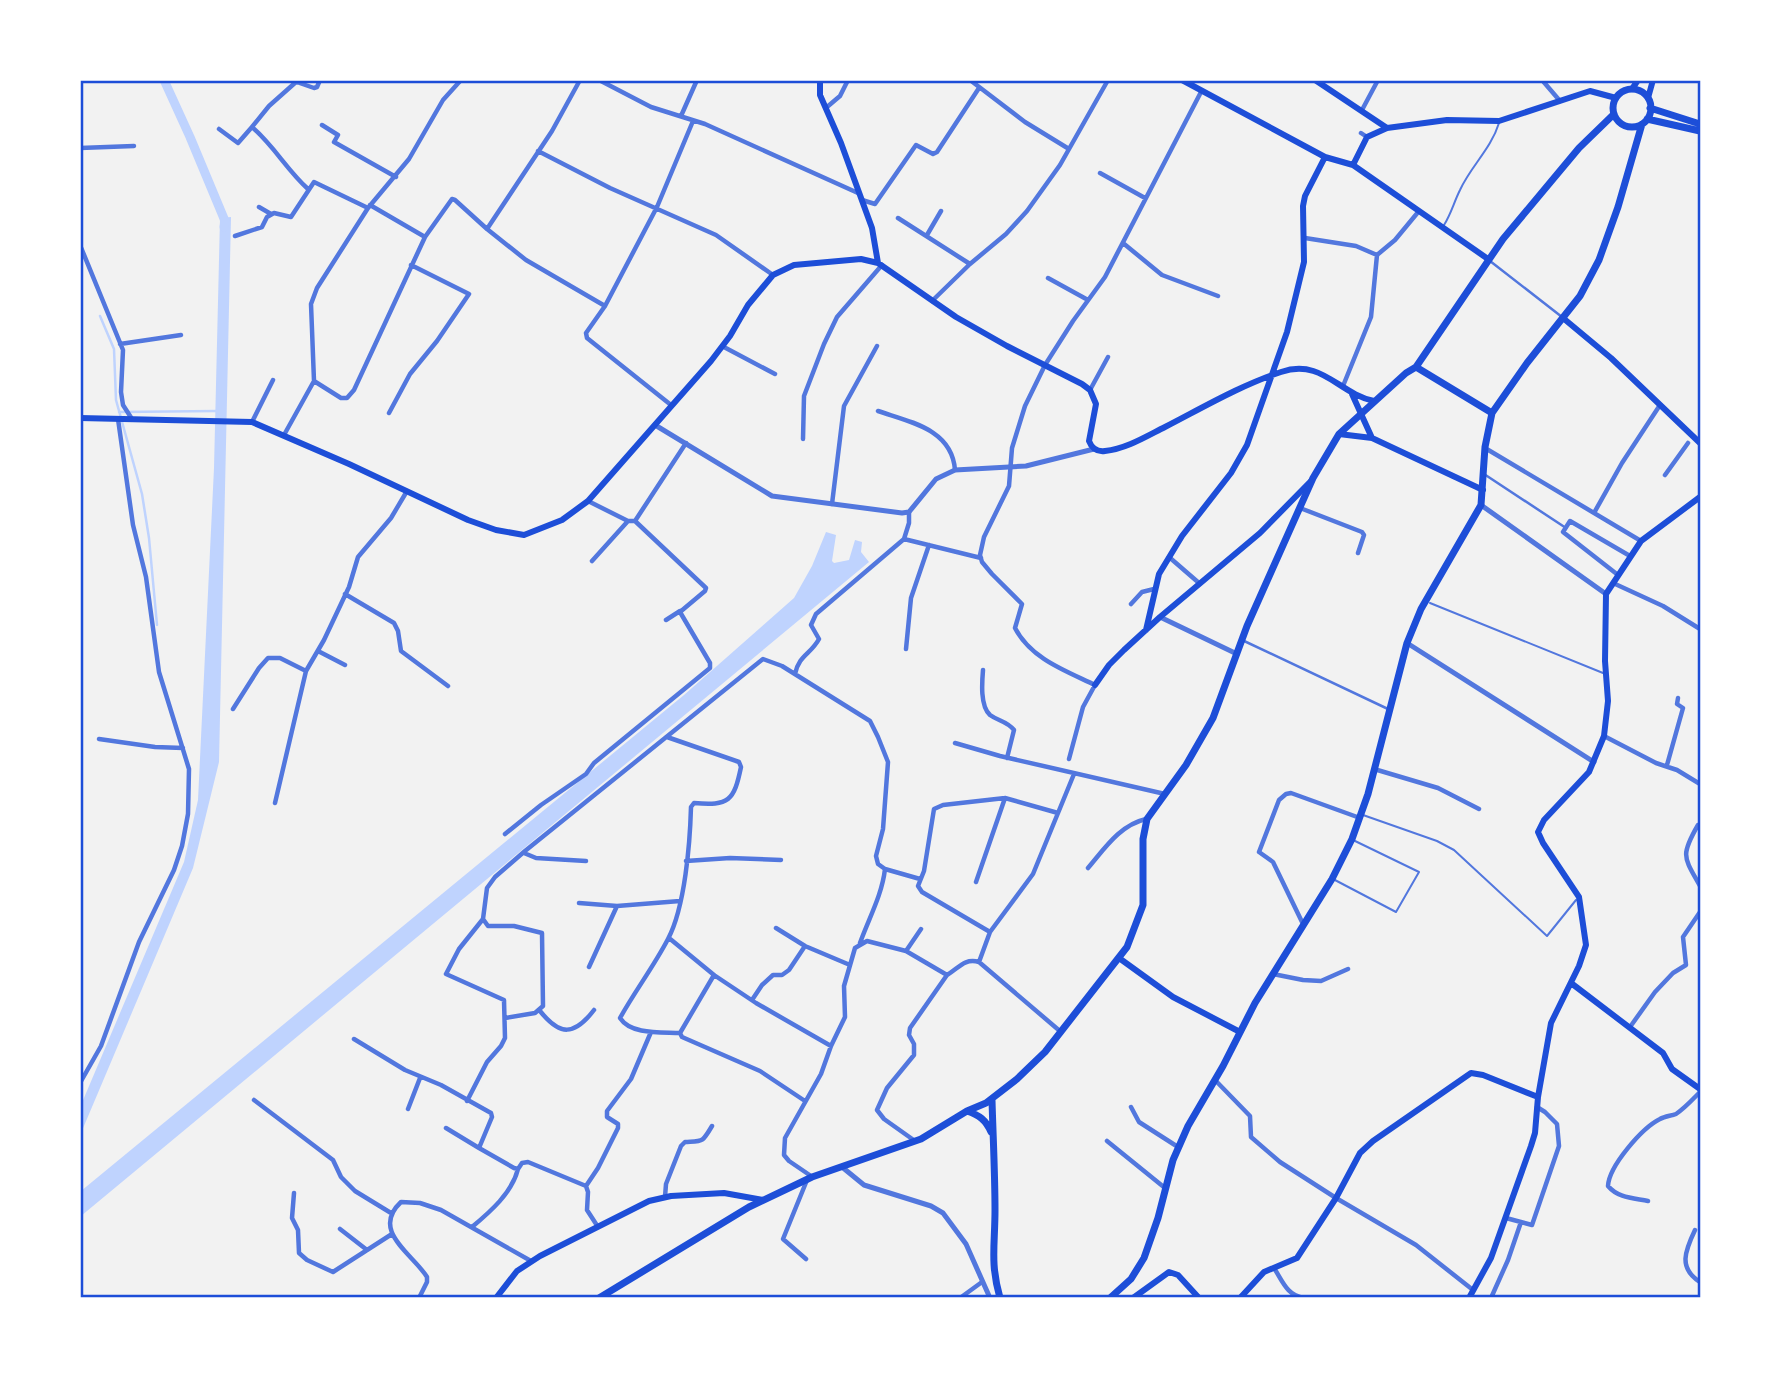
<svg xmlns="http://www.w3.org/2000/svg" width="1781" height="1378" font-family="'Exo 2',sans-serif">
<style>
.water{fill:#bfd3fe}
.lines{fill:none;stroke-linecap:round;stroke-linejoin:round}
.stream{stroke:#bfd3fe;stroke-width:2.5}
.canal{stroke:#bfd3fe;stroke-width:9}
.service{stroke:#5277de;stroke-width:2}
.pedestrian{stroke:#5277de;stroke-width:2.5}
.minor{stroke:#5277de;stroke-width:4.5}
.tertiary{stroke:#5277de;stroke-width:5}
.secondary{stroke:#1d4ed8;stroke-width:6}
.primary{stroke:#1d4ed8;stroke-width:6}
.trunk{stroke:#1d4ed8;stroke-width:7}
.neatline{fill:none;stroke:#1d4ed8;stroke-width:2.5}
</style>
<rect width="100%" height="100%" fill="#f2f2f2"/>
<!-- water -->
<path class="water" d="M231,217l-12,545 -26,106 -112,265v-28l103,-243 14,-62 16,-332 6,-250z
M826,532l10,3 -4,26 2,2 15,-3 6,-20 7,2 -1,10 8,10 -788,654v-25l603,-496 110,-97 18,-32z"/>
<g class="lines">
<!-- stream -->
<path class="stream" d="M100,316l14,33 2,51 26,94 7,44 8,87
M119,412l98,-1"/>
<!-- canal -->
<path class="canal" d="M164,80l26,57 35,84 -1,6"/>
<!-- service -->
<path class="service" d="M1444,225c7,-11 10,-23 16,-35 11,-24 31,-41 39,-67
M1430,603l173,70
M1363,815l74,26 17,9 93,86 29,-36
M1333,879l63,33 23,-40 -66,-32"/>
<!-- pedestrian -->
<path class="pedestrian" d="M1490,261l72,56
M1484,474l82,54
M1242,640l146,69"/>
<!-- minor -->
<path class="minor" d="M599,80l52,27 54,17 153,69
M970,80l55,42 44,27
M1542,80l18,21
M294,81l20,7 3,-1 3,-7
M296,82l-27,24 -17,21c22,19 35,43 56,62
M827,107l13,-11 8,-16
M1362,110l16,-30
M681,116l16,-36
M322,125l16,10 -4,7 62,35
M219,129l19,14 14,-16
M1361,133l6,4
M80,148l54,-2
M538,151l72,37 106,47 57,40
M1100,173l45,25
M862,200l13,4 41,-59 17,9 4,-2 42,-64
M370,205l55,32
M259,207l12,7
M898,218l72,46
M487,229l65,-98 28,-51
M927,235l14,-24
M235,236l27,-9 5,-10 7,-4 17,4 23,-35 54,26
M1305,238l51,8 21,9 18,-15 24,-29
M1123,243l39,32 56,21
M80,245l43,105 -2,42 2,13 9,14
M1048,278l40,22
M932,301l38,-37 36,-30 21,-23 33,-46 48,-85
M120,344l61,-9
M722,346l53,28
M314,381l27,17h6l7,-8 71,-153 27,-38 3,1 32,29 39,31 79,46
M1343,386l28,-69 6,-62
M1090,390l18,-33
M671,405l-84,-67 -1,-5 19,-27 52,-99 36,-86
M878,411c32,11 74,18 77,59
M389,413l21,-39 27,-33 32,-47 -58,-29
M252,422l21,-42
M284,435l30,-54 -3,-77 6,-16 51,-80 41,-49 34,-59 18,-20
M803,439l1,-43 20,-52 13,-27 45,-52
M1485,448l156,93
M1665,475l23,-32
M588,501l40,20
M832,504l12,-98 33,-60
M1300,508l62,24 2,3 -6,18
M1594,513l28,-50 38,-58
M904,539l77,19
M1169,557l30,26
M592,561l36,-40h7l51,-78
M1618,575l-55,-43 7,-11 60,35
M1613,583l50,23 37,23
M345,594l49,29 4,8 3,20 47,35
M1131,604l11,-12 12,-3
M666,620l14,-9
M906,649l5,-51 18,-53
M318,651l27,14
M983,670c-1,12 -3,36 7,45 8,6 17,6 24,15l-7,28
M795,674c4,-19 16,-20 24,-35l-8,-14 5,-11 88,-75 5,-16v-11
M233,709l26,-41 9,-10h12l26,13
M1604,736l52,27 21,7 23,14
M667,737l72,25 2,5c-7,34 -12,39 -47,36l-3,4c-1,36 -6,100 -23,132 -14,27 -33,52 -48,79 11,17 41,14 60,15
M99,739l56,8 28,1
M955,743l45,13 165,38
M1069,759l14,-52 12,-22c-29,-14 -64,-26 -80,-57l7,-24 -30,-30 -10,-12 -2,-7 4,-18 25,-51 3,-38 13,-42 20,-41 28,-44 32,-44 96,-185
M1667,765l16,-57 -6,-4 1,-6
M1374,769l64,19 41,21
M275,803l31,-132 18,-31 25,-53 9,-30 33,-39 16,-27
M1698,825c-18,31 -14,32 2,61
M505,834l36,-29 45,-31 8,-11 116,-95v-5l-30,-51 25,-21 1,-3 -71,-67
M524,853l12,5 50,3
M686,861l44,-3 51,2
M1088,868c17,-20 32,-43 58,-49
M885,869l35,10
M976,882l29,-84
M579,903l38,3
M483,919l5,7h26l28,7 1,73 -8,7 -30,5
M1303,924l-30,-62 -14,-10 20,-52 7,-6 5,-1 69,25
M776,928l29,18
M990,932l-68,-40 -4,-6 6,-15 10,-62 9,-4 62,-7 53,15
M669,938l45,37 42,28 75,43
M906,951l15,-22
M979,962l11,-30 43,-58 41,-100
M589,967l28,-61 63,-5
M1273,974l30,6 18,1 27,-12
M714,975l-34,58 2,4 78,34 45,30
M752,1000l10,-15 11,-10h9l7,-5 16,-24 45,19
M540,1011c20,25 34,25 54,-1
M1630,1027l25,-35 18,-19 13,-8 -3,-28 17,-25
M354,1039l51,31 36,15 50,28 1,4 -13,31 35,20 4,1 4,-6 6,-1 58,24 2,6 -1,18 11,17
M1215,1080l35,36 1,21 29,25 56,36 80,47 57,45
M80,1083l21,-37 38,-104 35,-72 8,-24 6,-32 1,-45 -30,-97 -13,-95 -13,-52 -15,-106
M254,1100l79,60 8,17 14,14 36,22
M467,1101l20,-39 14,-16 4,-8 -1,-38 -58,-26 13,-25 24,-30 4,-31 8,-11 30,-26 238,-192 19,7 88,55 8,16 10,25 -5,67 -7,27 2,8 7,5c-3,26 -16,49 -25,74
M1131,1107l8,15 39,25
M408,1109l12,-31
M446,1128l33,20
M915,1141l-31,-22 -7,-9 10,-22 27,-33v-11l-5,-9 1,-7 37,-53
M1107,1141l58,47
M811,1176l-22,-15 -5,-6 1,-17 36,-64 10,-28 14,-29 -1,-31 11,-38 12,-7 39,10 41,24c12,-7 17,-17 32,-13l82,70
M586,1186l12,-18 20,-40v-4l-11,-7v-6l24,-32 20,-47
M294,1193l-2,25 6,12 1,23 8,7 26,12 59,-38
M665,1197l1,-13 15,-38 4,-4c18,-1 17,1 27,-16
M1648,1201c-15,-3 -30,-3 -40,-15 1,-20 34,-58 52,-67 5,-3 11,-3 16,-5 9,-6 17,-15 24,-22
M1506,1218l26,7 27,-79 -2,-22 -12,-12 -8,-5
M472,1227c18,-15 40,-34 46,-58
M340,1229l27,21
M1695,1230c-10,21 -17,38 5,52
M806,1259l-23,-20 24,-59
M1274,1268c8,12 13,28 30,30
M419,1298l8,-16v-5c-14,-23 -57,-46 -26,-75l19,1 21,7 90,51
M960,1298l22,-16
M1491,1298l17,-38 13,-38"/>
<!-- tertiary -->
<path class="tertiary" d="M655,425l117,71 130,17 7,-1 27,-33 19,-9 71,-4 68,-17
M1481,505l125,89
M1160,617l77,37
M1407,643l187,119
M842,1167l22,18 67,21 12,7 23,31 24,54"/>
<!-- secondary -->
<path class="secondary" d="M820,80v15l21,48 31,85 6,35
M1182,80l143,77 28,8 135,94
M1315,80l72,48
M1353,165l14,-28 20,-9 60,-8 52,1 91,-30 26,7
M1352,394l20,44
M80,418l172,4 97,42 119,56 28,10 28,5 38,-15 26,-19 123,-140 19,-25 18,-31 25,-30 21,-10 67,-6 17,4 78,54 51,29 75,38 8,6 6,14 -7,37c3,8 8,11 16,10 21,-2 42,-15 60,-24 37,-19 76,-42 116,-55 41,-14 58,22 93,29
M1339,434l33,4 111,52
M1146,630l13,-56 23,-38 49,-63 16,-28 40,-113 17,-70 -1,-56 2,-10 20,-39
M1095,685l14,-20 15,-15 36,-33 100,-84 50,-51
M1119,958l54,39 67,35
M1571,983l92,70 9,16 28,20
M496,1298l21,-27 23,-15 109,-55 22,-5 53,-3 39,7
M1133,1298l36,-26 9,3 21,23
M1240,1298l24,-26 33,-14 39,-60 24,-45 13,-12 98,-68 12,2 55,22
M1469,1298l22,-40 40,-112 4,-13 3,-36 13,-74 28,-57 7,-21 -7,-48 -36,-54 -5,-11 6,-12 45,-48 15,-36 4,-35 -3,-40 1,-67 35,-53 59,-44"/>
<!-- primary -->
<path class="primary" d="M1632,89l6,-9
M1648,98l5,-18
M1563,318l48,40 89,85"/>
<!-- trunk -->
<path class="trunk" d="M1613 108a19 19 0 1 1 38 0a19 19 0 1 1-38 0Z
M1650,108l50,16
M1647,119l53,12
M1416,367l76,46
M992,1100c1,36 3,74 3,110 0,35 -5,53 5,88
M967,1111c12,4 19,9 24,21
M599,1298l150,-91 63,-30 109,-38 46,-28 19,-8 31,-24 28,-27 82,-105 16,-42v-66l4,-20 39,-54 27,-47 34,-92 66,-148 26,-44 67,-61 10,-6 87,-128 76,-91 35,-34
M1110,1298l21,-19 13,-21 14,-40 15,-58 15,-34 35,-60 32,-63 77,-124 20,-40 16,-45 39,-151 14,-34 60,-104 4,-58 7,-34 35,-50 53,-67 19,-36 19,-53 24,-83"/>
</g>
<!-- border -->
<rect width="1781" height="1378" fill="none" stroke="#ffffff" stroke-width="164"/>
<rect x="82" y="82" width="1617" height="1214" class="neatline"/>
</svg>
